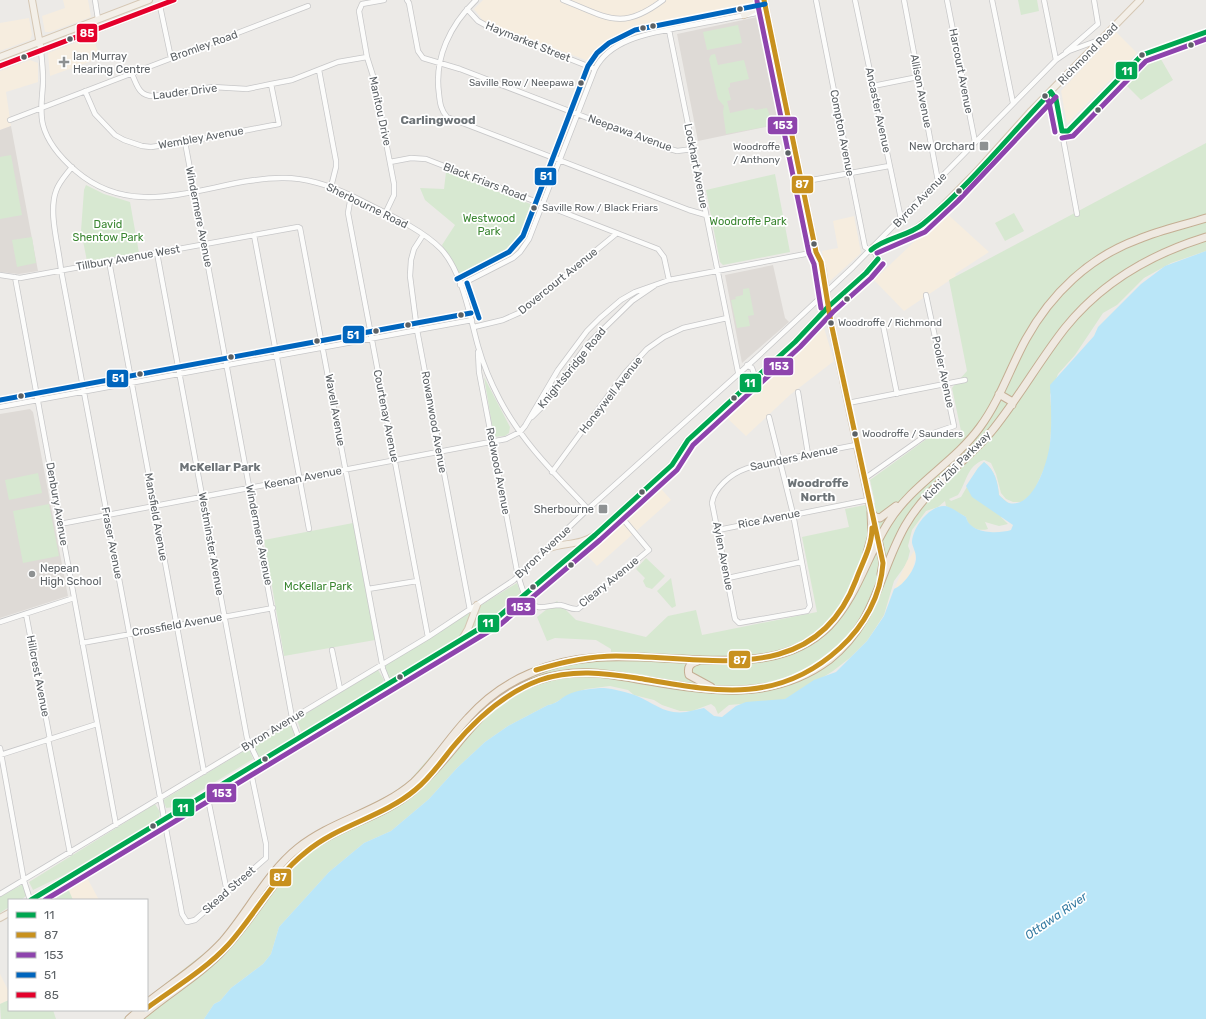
<svg xmlns="http://www.w3.org/2000/svg" width="1206" height="1019" font-family="Rubik,sans-serif">
<style>
.commercial{fill:#f6eddf}
.education{fill:#dedad6}
.green{fill:#d7e8d1}
.sand{fill:#f5ebdb}
.water{fill:#bae6f8}
.lines{fill:none;stroke-linecap:round;stroke-linejoin:round}
.minor-casing{stroke:#c7c7c8;stroke-width:6}
.major-casing{stroke:#d5c7b4;stroke-width:8}
.highway-casing{stroke:#c4ae93;stroke-width:9}
.minor{stroke:#fcfcfb;stroke-width:4.5}
.major{stroke:#f3efe8;stroke-width:6}
.highway{stroke:#efe9e1;stroke-width:7}
.bus-1-casing{stroke:#fff;stroke-width:8}
.bus-2-casing{stroke:#fff;stroke-width:8}
.bus-3-casing{stroke:#fff;stroke-width:8}
.bus-4-casing{stroke:#fff;stroke-width:8}
.bus-5-casing{stroke:#fff;stroke-width:8}
.bus-1{stroke:#00a651;stroke-width:5}
.bus-2{stroke:#c8911e;stroke-width:5}
.bus-3{stroke:#8e44ad;stroke-width:5}
.bus-4{stroke:#0065bd;stroke-width:5}
.bus-5{stroke:#e4002b;stroke-width:5}
.bus-dot{fill:#5c6165;stroke:#fff;stroke-width:1.5}
.poi-dot{fill:#8e9192;stroke:#fff;stroke-width:1.5}
.labels{text-anchor:middle;dominant-baseline:central;stroke-width:3.5;stroke-linejoin:round;paint-order:stroke}
.bus-label{font-size:10px;fill:#5c6165;stroke:#fff;text-anchor:start}
.street-label{font-size:11px;fill:#5c6165;stroke:#fff}
.poi-label{font-size:11px;fill:#5c6165;stroke:#fff;text-anchor:start}
.park-label{font-size:11px;fill:#3a8631;stroke:#fff}
.neighbourhood-label{font-size:12px;font-weight:bold;fill:#6d7377;stroke:#fff}
.water-label{font-size:12px;font-style:italic;fill:#377ca3;stroke:#fff}
.line-badge{stroke:#fff;stroke-width:1.5}
.badge-label{font-size:11px;text-anchor:middle;font-weight:bold;fill:#fff}
</style>
<rect width="100%" height="100%" fill="#eceae7"/>
<!-- commercial -->
<path class="commercial" d="M63,0h25l3,17 -41,15h-5l-3,-16 23,-8z
M483,0h273l1,6 -108,23 -28,9 -30,24 -107,-40 -10,-13z
M29,18l3,17 -2,5 -30,11v-28z
M1116,32l21,21 -70,71 -6,-33z
M93,36l7,22 -50,18 -2,-23z
M30,60l8,3v19l-32,10 5,34 -11,4v-59z
M944,211l45,41 -34,22 1,2 -52,35 -30,-31 44,-42z
M854,216l7,37 -32,29 -7,-31 16,-3 -5,-27z
M824,328l10,33 -43,33 -45,42 -20,-19z
M656,483l15,17 -74,66 -15,-16z
M85,874l14,26h-58z
M0,974l9,18v8l-9,4z"/>
<!-- education -->
<path class="education" d="M762,16l23,107 -87,18 -21,-107z
M11,126l27,145 -19,3 -19,-2v-142z
M773,265l12,53 4,4 -47,41 -17,-88z
M30,409l3,3 35,184 -68,22v-204z"/>
<!-- green -->
<path class="green" d="M1018,0h19l2,11 -18,4z
M738,25l4,18 -35,7 -4,-18z
M715,54l3,11 26,-5 5,19 -19,4v4l-2,1 3,12 -4,1 3,12 23,-5 2,2 12,-2 4,11 -3,2 1,5 -43,8 -3,-22 1,-6 -6,-7 -9,-40 2,-4z
M1158,54l15,26 -32,20 -18,-18 22,-24z
M1206,143v108l-35,12 -27,15 -27,27 -14,8 -28,42 -17,19 -8,21 2,22 -3,41 -16,35 -11,9h-9l-7,-3 -5,-6 -5,-19 -5,-11 -7,-3c-17,5 -18,24 -26,35l-9,4 2,2 10,-4 17,-29 6,-6c11,8 14,21 15,33l9,8 -7,14 7,7 -9,2 -14,-4 3,7c-10,3 -20,-2 -22,-12l-20,-11 -1,-5 -7,6 -12,4 -14,19 -4,16 2,5 -3,12 -13,18 -10,34 -17,26 -16,16 -18,14 -47,29 -57,5 -11,9 -3,-7 -4,-3 -19,7h-12l-18,-6 -8,-5 -20,-5 -6,-5 -18,-4 -24,3 -18,6 -15,9 -5,1 -40,21 -23,16 -28,26 -28,31 -38,32 -27,12 -35,29 -50,55 -8,27 -8,10 -32,24 -11,13 -6,3 -10,15h-81l10,-9h14v-12l65,-51 16,-18 41,-56 20,-21 41,-27 61,-31 18,-13 41,-47 65,-57 20,-11 27,-8 49,-5v-4l-15,-9 -41,-2 -8,3 -10,-24 20,-16 19,19 70,17 22,-21 28,-6 6,25 115,-23 -15,-75 47,-10 -4,-18 30,-6 -5,-23 58,-42 8,-4 25,-3 -9,-43 15,-17 -18,-91z
M11,155l11,60 -22,4v-62z
M446,172l87,33 2,4c-16,43 -28,45 -66,66l-6,1 -5,-3 -16,-28 13,-20 -30,-25 -5,-12 24,1z
M775,174l15,78 -67,13 -3,-3 -14,-72z
M86,185l18,9 26,8 9,51 -52,8 -6,-30 3,-41z
M1014,213l10,18 -19,10 -10,-18z
M32,237l4,26 -19,4 -5,-27z
M749,288l5,27 -6,1 2,10 -13,2 -6,-28 5,-1 -1,-2 8,-2v-6z
M484,377l26,50 -1,6 -4,3 -11,1z
M38,473l4,20 -33,7 -4,-20z
M49,504l10,52 -36,7 -10,-52z
M353,523l22,117 -91,16 -20,-116z
M646,558l19,18 -13,13 -6,-2 -3,-6 2,-3 -9,-9z
M671,578l5,28 -4,2 -15,-17z
M517,583l4,11 -24,20 -106,64h-3l-4,-11 2,-3z
M378,670l6,10 -2,3 -78,49h-3l-4,-13z
M288,724h3l5,11 -1,3 -35,20 -5,-8 1,-7z
M247,749h2l4,10 -79,48 -8,1 -3,-8z
M155,804l5,8 -1,6 -95,57 -31,15 -4,-8z
M23,884l3,12 -5,4h-12v7l-9,6v-16z
M67,886l6,14h-28z
M9,1000v10h44l3,9h-55l-1,-15z"/>
<!-- sand -->
<path class="sand" d="M915,550c2,14 -7,34 -21,39l13,-28z"/>
<!-- water -->
<path class="water" d="M1206,251v768h-1002l10,-15 6,-3 11,-13 32,-24 8,-10 8,-27 50,-55 35,-29 27,-12 38,-32 28,-31 28,-26 23,-16 40,-21c8,-1 12,-6 19,-10 10,-5 26,-7 37,-7 10,1 23,4 33,8 17,7 28,19 49,16 6,-1 12,-3 18,-4l10,8 8,1 14,-11 10,-4 39,-3 29,-19 22,-8 31,-31 17,-25 10,-27c10,-4 22,-21 22,-31 0,-6 -3,-10 -4,-15 0,-15 17,-37 32,-37 7,0 16,8 22,11 4,17 32,17 45,13l2,-5 -41,-28 -6,-11 12,-18 6,-6c11,8 14,21 15,33 3,3 7,7 10,8 25,6 39,-42 41,-60 2,-18 1,-39 0,-58l44,-49 4,-9 43,-43 24,-18z"/>
<g class="lines">
<!-- minor casing -->
<g class="minor-casing">
<path id="minor" d="M95,0l3,19
M384,0l-22,4 -3,7 8,46 7,22 20,105v11l-9,19
M407,0l2,3 9,48 5,7 37,11 203,78 14,4 16,-2
M476,0c-26,25 -42,58 -37,94 1,10 2,16 8,23l242,93 17,5
M563,0c44,17 58,32 100,0
M816,0l49,247 10,6 3,6
M855,0l46,219
M904,0l34,181
M947,0l28,142
M992,0l21,103
M1044,0l12,60
M160,6l11,52
M467,9l11,12 11,6 106,42
M669,30l69,342
M41,51c1,9 2,19 2,29 0,15 -4,29 0,45 5,19 19,34 33,46 64,55 138,6 208,7 24,0 47,8 68,18 27,14 69,32 89,53 21,22 29,68 37,97 5,18 13,37 22,54 22,42 55,74 88,109
M1066,52l32,-28 -4,-24
M319,70l17,91v6l-5,20
M132,74c5,11 7,22 21,22l60,-9 34,2 24,-5 21,-4 46,-18 29,-5
M873,86l45,-9
M85,91l10,23 20,21 9,5 18,6 9,1 34,-5 94,-18 -8,-40
M1051,92l5,7 2,12 19,103
M10,120l298,-114
M1062,131h6l74,-76 64,-23
M185,142l108,581 6,16
M390,162l21,-4 15,1 232,90 6,8 5,23
M72,167c-6,8 -13,15 -16,24 -8,22 3,56 5,79l121,644 5,8 8,-2 71,-62v-14l-16,-76
M801,182l88,-16
M351,196l-3,17 80,424
M254,235l55,294
M423,235l-9,14 -3,11 -1,16 7,54 53,280
M157,253l90,485 12,25
M109,261l95,511
M0,275l20,3 278,-51 2,1 83,441 6,15
M15,277l101,548
M460,285l53,-27 7,-6 9,-13 66,-170c17,-34 65,-37 98,-44 25,-5 49,-9 73,-14
M883,325l14,69
M474,327l29,-7 18,-8 95,-78
M478,352l1,20 38,199c3,11 8,34 21,36 7,1 14,-2 22,-2 7,1 11,5 18,4l71,-59 -31,-37
M747,365l5,3 4,11
M798,392l10,62
M848,403l117,-23
M0,407l472,-87
M532,417l10,-10 45,-62 45,-44 22,-15
M769,417l24,97 17,92 -3,5 -68,12 -4,-4 -23,-116c2,-15 19,-29 33,-34 10,-4 22,-5 33,-8 26,-6 52,-11 78,-16
M552,472l73,-99 22,-24 17,-12 19,-9 44,-10
M864,479l61,-43 29,-10 -28,-131
M60,524l446,-85 14,-7 5,-6 33,-56 29,-39 13,-13 21,-18 14,-8 34,-12 147,-28
M718,530l150,-30
M728,578l73,-16
M368,589l49,-8
M26,614l24,125
M0,622l74,-24
M82,643l191,-35
M332,650l8,39
M48,739l22,114
M0,748l24,133 6,19
M0,755l97,-31
M207,794l20,98
M0,894l428,-257 86,-57 74,-71 167,-150 98,-92 203,-207 13,-9 30,-11"/>
</g>
<!-- major casing -->
<g class="major-casing">
<path id="major" d="M32,0l8,45
M764,0l52,252 7,44 4,8
M744,15l13,-7 3,-8
M0,57l149,-57
M0,66l174,-66
M874,247l38,-15 21,-16 46,-47 52,-58 109,-111
M822,267l9,56 40,189
M547,549c17,-7 33,-3 48,-14l77,-70c6,-8 10,-17 16,-25l107,-98 33,-35 38,-34 12,-14
M462,639l6,-10 9,-24
M31,900l456,-275 18,-13 20,-18
M0,918l9,-5"/>
</g>
<!-- highway casing -->
<g class="highway-casing">
<path id="highway" d="M999,394l12,7 1,4
M871,512l4,5 5,1 16,-12
M878,539l5,24 -2,11
M867,553l5,-18 -1,-23
M698,661c-8,2 -11,6 -9,14l22,12
M147,1003c25,-20 54,-38 76,-62 26,-30 44,-68 75,-93 35,-28 82,-36 116,-66 20,-19 35,-44 54,-64 18,-20 39,-35 63,-45 47,-22 101,-16 152,-14 51,2 106,7 146,-33 28,-29 38,-70 59,-103 24,-39 66,-60 92,-96 20,-27 30,-59 46,-88 25,-45 63,-82 113,-100 21,-9 45,-14 67,-21
M129,1019l10,-9
M138,1019c28,-25 63,-44 88,-72 29,-31 48,-71 82,-98 32,-24 74,-32 105,-58 48,-40 61,-88 126,-111 33,-12 65,-7 98,-1 67,11 133,25 192,-19 48,-38 49,-86 76,-134 22,-38 58,-62 86,-94 27,-33 48,-71 74,-104 37,-46 86,-74 141,-91"/>
</g>
<!-- minor -->
<use href="#minor" class="minor"/>
<!-- major -->
<use href="#major" class="major"/>
<!-- highway -->
<use href="#highway" class="highway"/>
<!-- bus-1 casing -->
<g class="bus-1-casing">
<path id="bus-1" d="M1051,92l5,7 6,32
M1062,131h6l74,-76 64,-23
M871,250c15,-13 36,-13 52,-26 47,-39 86,-88 128,-132
M31,900l466,-282 98,-83 77,-70 16,-25 107,-98 33,-35 38,-34 12,-14"/>
</g>
<!-- bus-2 casing -->
<g class="bus-2-casing">
<path id="bus-2" d="M536,670c26,-8 52,-14 80,-14 91,0 199,33 240,-76 6,-17 16,-33 16,-52
M147,1008c27,-20 58,-38 81,-63 27,-30 46,-68 78,-93 32,-27 77,-35 109,-62 15,-12 26,-28 37,-42 24,-29 52,-55 88,-68 32,-11 65,-7 97,-2 76,13 140,28 203,-30 24,-22 41,-52 43,-85l-52,-240 -10,-61 -5,-10 -52,-252"/>
</g>
<!-- bus-3 casing -->
<g class="bus-3-casing">
<path id="bus-3" d="M757,1l52,252 5,11 7,44
M1045,96l4,6 6,30
M1062,138l11,-2 73,-75 60,-22
M877,253l48,-21 33,-31 98,-104
M45,900l456,-276 99,-84 77,-70 16,-25 107,-98 33,-35 38,-34 12,-14"/>
</g>
<!-- bus-4 casing -->
<g class="bus-4-casing">
<path id="bus-4" d="M457,279l52,-27 14,-16 65,-170 9,-13 12,-10 26,-13 130,-26
M467,283l12,35
M0,400l471,-87"/>
</g>
<!-- bus-5 casing -->
<g class="bus-5-casing">
<path id="bus-5" d="M0,66l174,-66"/>
</g>
<!-- bus-1 -->
<use href="#bus-1" class="bus-1"/>
<!-- bus-2 -->
<use href="#bus-2" class="bus-2"/>
<!-- bus-3 -->
<use href="#bus-3" class="bus-3"/>
<!-- bus-4 -->
<use href="#bus-4" class="bus-4"/>
<!-- bus-5 -->
<use href="#bus-5" class="bus-5"/>
</g>
<!-- markers -->
<g class="bus-dot">
<circle cx="740" cy="9" r="3.5"/>
<circle cx="653" cy="26" r="3.5"/>
<circle cx="643" cy="28" r="3.5"/>
<circle cx="70" cy="39" r="3.5"/>
<circle cx="1191" cy="45" r="3.5"/>
<circle cx="1142" cy="55" r="3.5"/>
<circle cx="24" cy="57" r="3.5"/>
<circle cx="581" cy="83" r="3.5"/>
<circle cx="1045" cy="96" r="3.5"/>
<circle cx="1098" cy="110" r="3.5"/>
<circle cx="788" cy="153" r="3.5"/>
<circle cx="959" cy="191" r="3.5"/>
<circle cx="534" cy="208" r="3.5"/>
<circle cx="814" cy="244" r="3.5"/>
<circle cx="847" cy="299" r="3.5"/>
<circle cx="461" cy="315" r="3.5"/>
<circle cx="831" cy="323" r="3.5"/>
<circle cx="408" cy="325" r="3.5"/>
<circle cx="376" cy="331" r="3.5"/>
<circle cx="317" cy="341" r="3.5"/>
<circle cx="231" cy="357" r="3.5"/>
<circle cx="140" cy="374" r="3.5"/>
<circle cx="21" cy="396" r="3.5"/>
<circle cx="734" cy="398" r="3.5"/>
<circle cx="855" cy="434" r="3.5"/>
<circle cx="642" cy="492" r="3.5"/>
<circle cx="571" cy="565" r="3.5"/>
<circle cx="533" cy="587" r="3.5"/>
<circle cx="400" cy="677" r="3.5"/>
<circle cx="265" cy="759" r="3.5"/>
<circle cx="153" cy="826" r="3.5"/>
</g>
<g class="poi-dot">
<path d="M62 56h4v4h4v4h-4v4h-4v-4h-4v-4h4z"/>
<rect x="979" y="141" width="10" height="10" rx="2"/>
<rect x="598" y="504" width="10" height="10" rx="2"/>
<circle cx="32" cy="574" r="4"/>
</g>
<g class="labels">
<!-- bus labels -->
<g class="bus-label">
<text x="574" y="83" text-anchor="end">Saville Row / Neepawa</text>
<text x="780" y="147" text-anchor="end">Woodroffe<tspan x="780" dy="13">/ Anthony</tspan></text>
<text x="542" y="208">Saville Row / Black Friars</text>
<text x="838" y="323">Woodroffe / Richmond</text>
<text x="862" y="434">Woodroffe / Saunders</text>
</g>
<!-- street labels -->
<g class="street-label">
<text transform="translate(528 42) rotate(22)">Haymarket Street</text>
<text transform="translate(204 46) rotate(-20)">Bromley Road</text>
<text transform="translate(1088 54) rotate(-46)">Richmond Road</text>
<text transform="translate(961 71) rotate(79)">Harcourt Avenue</text>
<text transform="translate(921 91) rotate(79)">Allison Avenue</text>
<text transform="translate(185 92) rotate(-7)">Lauder Drive</text>
<text transform="translate(878 110) rotate(78)">Ancaster Avenue</text>
<text transform="translate(380 111) rotate(78)">Manitou Drive</text>
<text transform="translate(630 133) rotate(20)">Neepawa Avenue</text>
<text transform="translate(842 133) rotate(79)">Compton Avenue</text>
<text transform="translate(201 138) rotate(-10)">Wembley Avenue</text>
<text transform="translate(696 166) rotate(79)">Lockhart Avenue</text>
<text transform="translate(485 182) rotate(21)">Black Friars Road</text>
<text transform="translate(920 200) rotate(-46)">Byron Avenue</text>
<text transform="translate(367 206) rotate(26)">Sherbourne Road</text>
<text transform="translate(199 217) rotate(79)">Windermere Avenue</text>
<text transform="translate(128 258) rotate(-10)">Tillbury Avenue West</text>
<text transform="translate(558 281) rotate(-39)">Dovercourt Avenue</text>
<text transform="translate(572 368) rotate(-51)">Knightsbridge Road</text>
<text transform="translate(943 372) rotate(78)">Pooler Avenue</text>
<text transform="translate(611 395) rotate(-52)">Honeywell Avenue</text>
<text transform="translate(335 410) rotate(80)">Wavell Avenue</text>
<text transform="translate(386 416) rotate(79)">Courtenay Avenue</text>
<text transform="translate(434 422) rotate(80)">Rowanwood Avenue</text>
<text transform="translate(794 458) rotate(-12)">Saunders Avenue</text>
<text transform="translate(957 466) rotate(-46)">Kichi Zībī Parkway</text>
<text transform="translate(498 471) rotate(79)">Redwood Avenue</text>
<text transform="translate(303 478) rotate(-11)">Keenan Avenue</text>
<text transform="translate(57 504) rotate(80)">Denbury Avenue</text>
<text transform="translate(156 517) rotate(80)">Mansfield Avenue</text>
<text transform="translate(769 519) rotate(-11)">Rice Avenue</text>
<text transform="translate(259 535) rotate(79)">Windermere Avenue</text>
<text transform="translate(112 543) rotate(79)">Fraser Avenue</text>
<text transform="translate(211 544) rotate(80)">Westminster Avenue</text>
<text transform="translate(543 552) rotate(-43)">Byron Avenue</text>
<text transform="translate(723 556) rotate(79)">Aylen Avenue</text>
<text transform="translate(609 582) rotate(-39)">Cleary Avenue</text>
<text transform="translate(177 625) rotate(-10)">Crossfield Avenue</text>
<text transform="translate(38 676) rotate(79)">Hillcrest Avenue</text>
<text transform="translate(273 730) rotate(-31)">Byron Avenue</text>
<text transform="translate(229 890) rotate(-41)">Skead Street</text>
</g>
<!-- poi labels -->
<g class="poi-label">
<text x="73" y="56">Ian Murray<tspan x="73" dy="13">Hearing Centre</tspan></text>
<text x="975" y="146" text-anchor="end">New Orchard</text>
<text x="594" y="509" text-anchor="end">Sherbourne</text>
<text x="40" y="568">Nepean<tspan x="40" dy="13">High School</tspan></text>
</g>
<!-- park labels -->
<g class="park-label">
<text x="489" y="218">Westwood<tspan x="489" dy="13">Park</tspan></text>
<text x="748" y="221">Woodroffe Park</text>
<text x="108" y="224">David<tspan x="108" dy="13">Shentow Park</tspan></text>
<text x="318" y="586">McKellar Park</text>
</g>
<!-- neighbourhood labels -->
<g class="neighbourhood-label">
<text x="438" y="120">Carlingwood</text>
<text x="220" y="467">McKellar Park</text>
<text x="818" y="483">Woodroffe<tspan x="818" dy="14">North</tspan></text>
</g>
<!-- water labels -->
<g class="water-label">
<text transform="translate(1056 916) rotate(-35)">Ottawa River</text>
</g>
</g>
<g class="line-badge">
<rect x="76" y="23" width="22" height="20" rx="4" fill="#e4002b"/>
<rect x="1115" y="61" width="23" height="19" rx="4" fill="#00a651"/>
<rect x="767" y="116" width="31" height="19" rx="4" fill="#8e44ad"/>
<rect x="534" y="167" width="23" height="19" rx="4" fill="#0065bd"/>
<rect x="791" y="175" width="23" height="19" rx="4" fill="#c8911e"/>
<rect x="342" y="325" width="23" height="19" rx="4" fill="#0065bd"/>
<rect x="763" y="357" width="31" height="19" rx="4" fill="#8e44ad"/>
<rect x="106" y="369" width="23" height="19" rx="4" fill="#0065bd"/>
<rect x="739" y="373" width="23" height="20" rx="4" fill="#00a651"/>
<rect x="506" y="597" width="30" height="19" rx="4" fill="#8e44ad"/>
<rect x="477" y="614" width="23" height="19" rx="4" fill="#00a651"/>
<rect x="728" y="650" width="23" height="19" rx="4" fill="#c8911e"/>
<rect x="206" y="783" width="31" height="20" rx="4" fill="#8e44ad"/>
<rect x="172" y="798" width="23" height="19" rx="4" fill="#00a651"/>
<rect x="269" y="868" width="23" height="19" rx="4" fill="#c8911e"/>
</g>
<g class="badge-label">
<text x="87" y="37">85</text>
<text x="1127" y="75">11</text>
<text x="783" y="129">153</text>
<text x="546" y="180">51</text>
<text x="802" y="188">87</text>
<text x="353" y="339">51</text>
<text x="779" y="370">153</text>
<text x="118" y="382">51</text>
<text x="750" y="387">11</text>
<text x="521" y="611">153</text>
<text x="488" y="627">11</text>
<text x="740" y="664">87</text>
<text x="222" y="797">153</text>
<text x="183" y="812">11</text>
<text x="280" y="881">87</text>
</g>
<!-- legend -->
<rect x="8" y="899" width="140" height="112" fill="#ffffff" stroke="#bec0c1"/>
<rect x="16" y="912" width="20" height="6" fill="#00a651" stroke="#bec0c1"/>
<text x="44" y="919" font-size="12" fill="#5c6165">11</text>
<rect x="16" y="932" width="20" height="6" fill="#c8911e" stroke="#bec0c1"/>
<text x="44" y="939" font-size="12" fill="#5c6165">87</text>
<rect x="16" y="952" width="20" height="6" fill="#8e44ad" stroke="#bec0c1"/>
<text x="44" y="959" font-size="12" fill="#5c6165">153</text>
<rect x="16" y="972" width="20" height="6" fill="#0065bd" stroke="#bec0c1"/>
<text x="44" y="979" font-size="12" fill="#5c6165">51</text>
<rect x="16" y="992" width="20" height="6" fill="#e4002b" stroke="#bec0c1"/>
<text x="44" y="999" font-size="12" fill="#5c6165">85</text>
</svg>
